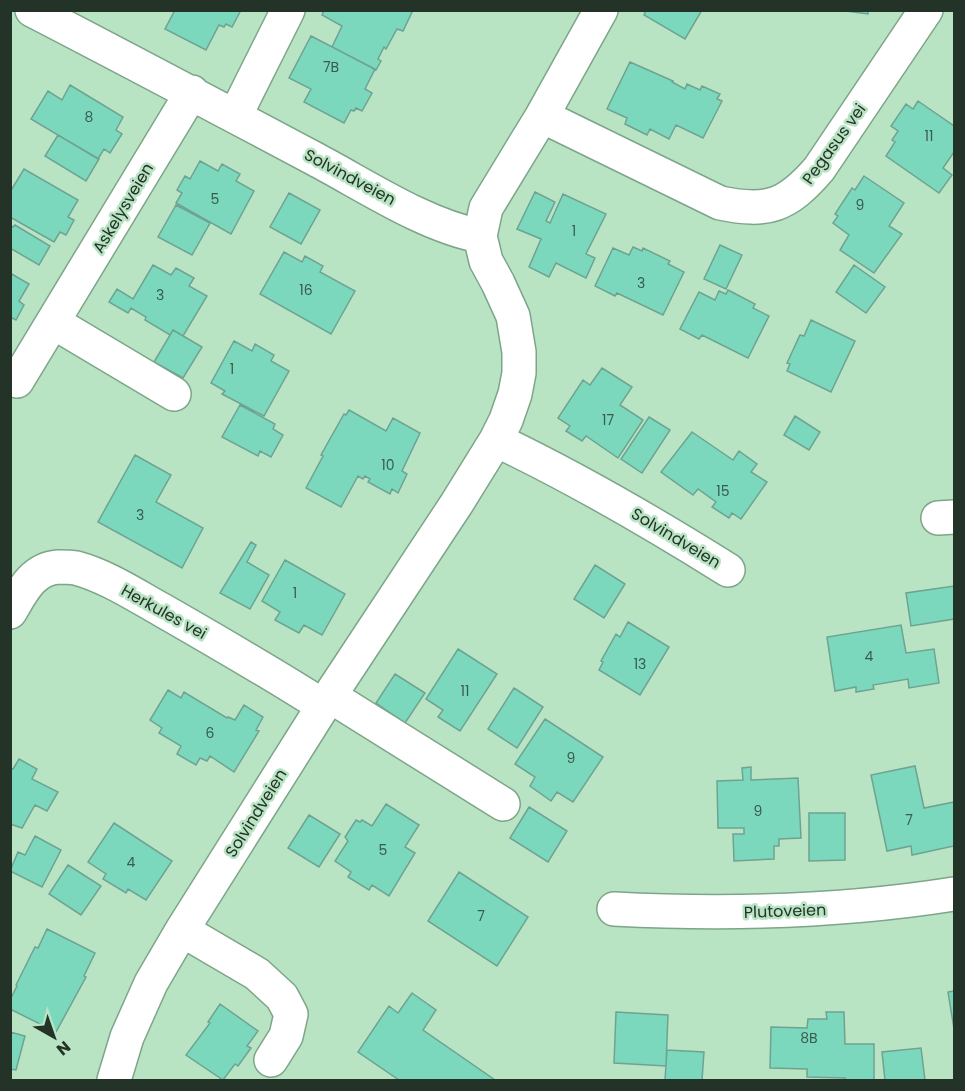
<svg xmlns="http://www.w3.org/2000/svg" width="965" height="1091" font-family="Poppins,sans-serif">
<style>
.building{fill:#7bd8bd;stroke:#6ea392;stroke-width:1.5}
.lines{fill:none;stroke-linecap:round;stroke-linejoin:round}
.minor-casing{stroke:#7da588;stroke-width:36}
.minor{stroke:#fff;stroke-width:33}
.labels{text-anchor:middle;dominant-baseline:central;stroke-width:5;stroke-linejoin:round;paint-order:stroke}
.number-label{font-size:14px;fill:#395c4c}
.street-label{font-size:16px;fill:#233327;stroke:#b9e4c4}
</style>
<rect width="100%" height="100%" fill="#b9e4c4"/>
<!-- building -->
<path class="building" d="M175,10h66l-9,17 -6,-3 -2,3 -5,-2 -13,25 -41,-21z
M324,10h89l-10,21 -6,-2 -11,20 -2,-2 -6,12 3,2 -5,9 -44,-23 10,-21 -20,-11z
M646,10h56l-17,29 -41,-24z
M838,10h30v4z
M311,36l64,33 -10,20 7,4 -10,18 -6,-3 -2,3 -3,-1 -7,13 -40,-21 7,-13 -22,-11z
M630,62l43,19 -1,1 13,7 2,-5 13,6 2,-4 18,8 -3,5 5,2 -19,37 -27,-13 -7,14 -19,-10 -3,6 -22,-11 2,-6 -20,-9z
M70,85l53,32 -7,13 6,4 -12,19 -6,-4 -6,10 -67,-40 17,-28 14,9z
M918,101l36,25v26l-11,16 9,7 -13,18 -53,-37 9,-14 -3,-2 6,-9 -7,-5 15,-22 7,5z
M58,135l41,24 -13,22 -41,-25z
M200,161l18,10 4,-7 18,10 -4,7 18,10 -23,43 -55,-31 6,-10 -5,-3 8,-14 5,3z
M24,169l54,31 -10,17 6,3 -8,15 -6,-3 -6,10 -44,-25v-25z
M864,176l40,27 -15,23 13,8 -28,39 -34,-23 9,-15 -16,-12 5,-7 -3,-2 17,-26 3,2z
M535,192l20,10 -9,19 4,2 13,-29 43,20 -20,40 9,4 -9,20 -30,-15 -7,14 -20,-10 12,-28 -24,-10z
M289,193l31,17 -19,34 -31,-17z
M176,205l34,18 -18,32 -34,-18z
M10,225l3,2 2,-2 35,21 -11,19 -29,-17z
M720,245l22,10 -16,34 -22,-10z
M633,247l9,4 1,-3 27,13 -2,3 16,8 -21,43 -46,-22 -2,3 -20,-10 18,-38 16,7z
M284,252l18,10 3,-6 18,10 -3,6 35,19 -24,43 -71,-40z
M153,265l18,10 5,-7 18,10 -5,8 18,10 -24,40 -10,-6 -3,5 -25,-15 1,-3 -15,-9 -3,5 -19,-11 8,-13 16,10z
M854,265l31,22 -19,26 -30,-21z
M10,273l19,11 -10,17 5,4 -8,15 -6,-3z
M728,290l27,14 -2,4 16,8 -21,42 -46,-23 -3,4 -19,-10 19,-37 16,8 4,-9 7,3z
M811,320l44,21 -24,51 -44,-21 3,-7 -3,-1 13,-28 4,1z
M173,330l29,17 -19,31 -29,-16z
M234,341l18,10 3,-7 19,11 -3,6 18,10 -25,45 -42,-22 3,-3 -14,-8z
M602,368l30,19 -12,18 23,15 -25,38 -32,-22 -4,5 -16,-10 4,-5 -12,-8 25,-38 7,5z
M240,405l35,19 -2,5 10,6 -12,22 -11,-6 -2,5 -36,-19z
M349,410l37,21 7,-13 27,15 -18,38 5,3 -9,19 -6,-4 -2,5 -22,-12 2,-3 -5,-3 -2,3 -5,-3 -17,31 -35,-19 17,-32 -2,-1 23,-41 2,1z
M795,416l25,16 -11,18 -25,-15z
M649,417l21,13 -28,43 -21,-14z
M692,432l41,28 6,-9 18,13 -6,8 16,10 -26,37 -9,-6 -3,5 -17,-11 4,-5 -18,-13 -5,6 -32,-23z
M135,455l36,20 -15,27 47,26 -21,40 -84,-46z
M251,542l5,3 -9,17 22,13 -19,34 -30,-16z
M285,560l60,34 -23,41 -18,-10 -5,8 -24,-13 5,-8 -18,-11z
M595,565l30,19 -21,34 -30,-19z
M954,586v33l-43,7 -5,-33z
M628,622l41,25 -29,48 -41,-25 4,-8 -2,-1 15,-27 4,3z
M901,625l5,28 28,-4 5,34 -30,5 -1,-9 -35,6 1,4 -18,3v-5l-21,4 -8,-54z
M458,649l39,25 -37,57 -22,-14 5,-7 -17,-11z
M395,674l30,19 -20,30 -29,-20z
M514,688l29,19 -26,41 -29,-19z
M168,690l13,8 3,-6 43,26 1,-1 7,3 9,-15 19,12 -7,13 3,1 -25,41 -24,-16 -3,5 -7,-3 -4,7 -19,-11 4,-8 -22,-13 3,-5 -12,-8z
M545,719l58,38 -30,45 -16,-10 -6,9 -21,-15 5,-9 -20,-13z
M19,759l18,10 -5,10 26,13 -11,19 -12,-6 -13,23 -12,-4v-56l3,1z
M915,766l9,42 30,-6v44l-42,9 -1,-9 -24,5 -16,-76z
M751,767v13l47,-2 3,60 -22,1v7h-5v13l-40,2 -1,-27h11v-6h-26l-1,-47 26,-1 -1,-12z
M386,804l33,21 -14,22 10,6 -26,43 -17,-11 -3,5 -21,-13 3,-5 -16,-11 13,-20 -3,-4 11,-17 4,2 2,-2 10,6z
M529,807l38,24 -19,31 -38,-24z
M809,813h36v47l-36,1z
M309,815l31,19 -21,33 -31,-19z
M114,823l58,38 -26,39 -18,-11 -2,4 -23,-14 3,-5 -18,-12z
M35,836l26,14 -19,37 -32,-16 8,-19 7,3z
M68,865l33,21 -20,29 -32,-21z
M459,872l69,45 -31,49 -69,-45z
M47,929l48,24 -11,23 2,1 -30,55 -46,-23v-9l7,-14 -1,-1 19,-38 3,1z
M954,991v38l-6,-37z
M412,993l24,17 -13,20 72,50h-96l-41,-28 31,-46 9,7z
M220,1004l38,27 -11,15 4,2 -13,18 -3,-2 -12,16 -37,-25 24,-32 -2,-1z
M616,1012l52,3 -2,51 -52,-3z
M826,1012h18l1,32h29v36h-29v-2l-38,-1v-8l-37,-1 1,-41 36,1 1,-9h19z
M10,1032l15,4 -9,34 -6,-1z
M921,1048l4,32h-40l-3,-28z
M667,1050l37,2 -2,28h-37z"/>
<g class="lines">
<!-- minor casing -->
<g class="minor-casing">
<path id="minor" d="M32,10c95,49 189,99 283,149 51,27 109,66 165,77l6,25 12,22 15,33 6,36v21l-4,21 -9,26 -10,20 -39,63 -134,203 -141,224 -31,53 -24,54 -13,43
M235,116l53,-106
M542,116l178,87c48,10 67,3 99,-34l107,-159
M480,236l6,-28 56,-92 59,-106
M53,322l121,72
M17,381l175,-289
M496,440c80,38 157,83 232,130
M938,518l16,-1
M10,612c12,-20 22,-43 48,-45 5,0 13,0 18,1 30,8 59,27 86,42 54,31 108,62 161,96
M330,696l173,108
M614,909c115,6 226,3 340,-15
M182,930l75,44 25,23 9,17 -5,22 -15,24"/>
</g>
<!-- minor -->
<use href="#minor" class="minor"/>
</g>
<g class="labels">
<!-- number labels -->
<g class="number-label">
<text x="331" y="67">7B</text>
<text x="89" y="117">8</text>
<text x="929" y="136">11</text>
<text x="215" y="199">5</text>
<text x="860" y="205">9</text>
<text x="574" y="231">1</text>
<text x="641" y="283">3</text>
<text x="306" y="290">16</text>
<text x="160" y="295">3</text>
<text x="232" y="369">1</text>
<text x="608" y="420">17</text>
<text x="388" y="465">10</text>
<text x="723" y="491">15</text>
<text x="140" y="515">3</text>
<text x="295" y="593">1</text>
<text x="869" y="656">4</text>
<text x="640" y="664">13</text>
<text x="465" y="691">11</text>
<text x="210" y="733">6</text>
<text x="571" y="758">9</text>
<text x="758" y="811">9</text>
<text x="909" y="820">7</text>
<text x="383" y="850">5</text>
<text x="131" y="862">4</text>
<text x="481" y="916">7</text>
<text x="809" y="1038">8B</text>
</g>
<!-- street labels -->
<g class="street-label">
<text transform="translate(834 144) rotate(-54)">Pegasus vei</text>
<text transform="translate(350 177) rotate(28)">Solvindveien</text>
<text transform="translate(123 208) rotate(-59)">Askelysveien</text>
<text transform="translate(676 538) rotate(31)">Solvindveien</text>
<text transform="translate(164 612) rotate(29)">Herkules vei</text>
<text transform="translate(256 813) rotate(-58)">Solvindveien</text>
<text transform="translate(785 911) rotate(-2)">Plutoveien</text>
</g>
</g>
<!-- border -->
<rect width="965" height="1091" fill="none" stroke="#233327" stroke-width="24"/>
<!-- north arrow -->
<g transform="translate(54 1037) rotate(140)" stroke="#b9e4c4" stroke-width="4.5" paint-order="stroke">
<path d="M0-4.5L10 22L0 15L-10 22Z" fill="#233327"/>
<text y="-9" font-size="16" font-weight="bold" text-anchor="middle" fill="#233327">N</text>
</g>
</svg>
